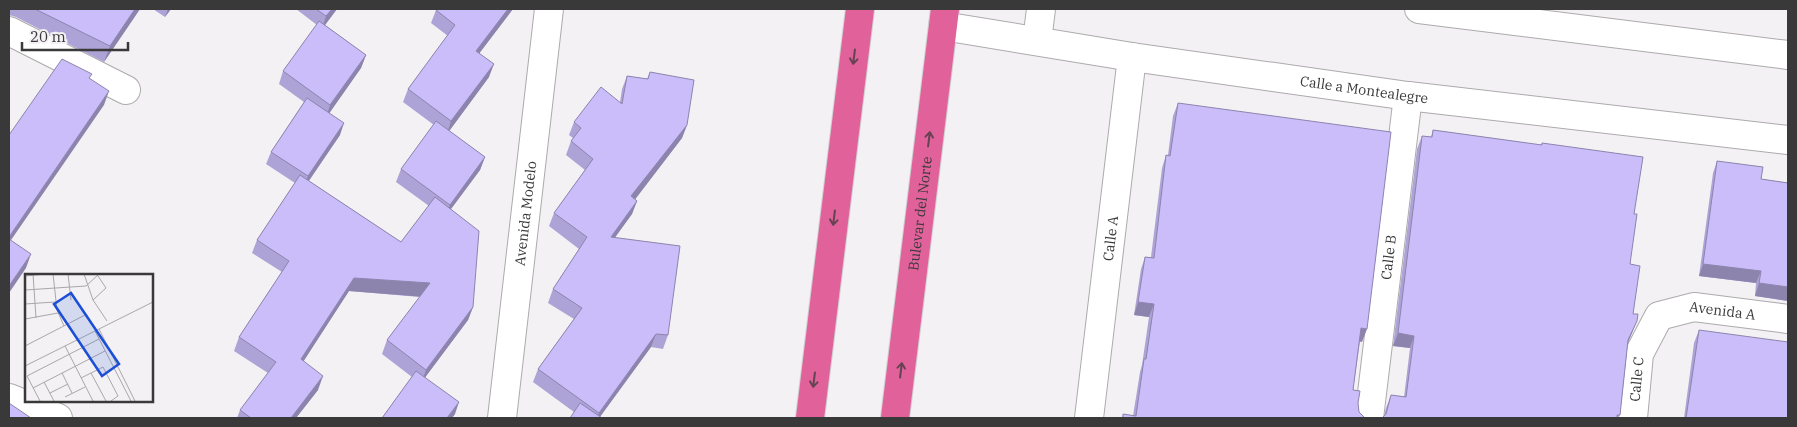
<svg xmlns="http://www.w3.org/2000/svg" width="1797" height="427" font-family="'IBM Plex Serif',serif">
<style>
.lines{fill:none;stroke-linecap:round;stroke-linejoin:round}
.minor-casing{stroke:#adaaad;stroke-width:30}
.highway-casing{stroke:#d0cfd0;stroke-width:30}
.minor{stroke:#fff;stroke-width:28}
.highway{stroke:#e1629b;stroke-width:28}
.wall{fill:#aea3d6}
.shaded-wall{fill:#8d84ae}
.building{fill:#cabdf9;stroke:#8d84ae}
.oneway{stroke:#644352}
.labels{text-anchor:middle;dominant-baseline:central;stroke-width:5;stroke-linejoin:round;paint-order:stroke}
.street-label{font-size:14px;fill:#3a393a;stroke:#f4f1f4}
.inset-road{fill:none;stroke:#aaa7aa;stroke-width:1}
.view{fill:#1d4ed8;fill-opacity:0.15;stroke:#1d4ed8;stroke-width:2.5}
.inset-edge{fill:none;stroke:#3a393a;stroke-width:2.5}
</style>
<rect width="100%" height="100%" fill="#f4f1f4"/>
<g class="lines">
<!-- minor casing -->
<g class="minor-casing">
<g id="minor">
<path d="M1419,9l369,46"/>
<path id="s1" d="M943,26l189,31 276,39 380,44"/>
<path d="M9,31l117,59"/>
<path d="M1037,41l4,-32"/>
<path d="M9,398l49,20"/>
<path id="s2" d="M502,418l47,-409"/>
<path id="s3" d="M1089,418l43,-361"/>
<path id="s4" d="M1369,418l39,-322"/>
<path id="s5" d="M1633,418l6,-64 20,-38 35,-9 94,12"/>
</g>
</g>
<!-- highway casing -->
<g class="highway-casing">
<g id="highway">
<path d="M810,418l50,-409"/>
<path id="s6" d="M895,418l50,-409"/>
</g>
</g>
<!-- minor -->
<use href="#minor" class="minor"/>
<!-- highway -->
<use href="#highway" class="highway"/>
</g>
<!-- wall -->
<path class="wall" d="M9,9h131l-36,53 -88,-45 -7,-2z
M153,9h18l-6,8z
M296,9h41l-12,16 41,30 -5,13 -32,45 11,22 -31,46 92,61 28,-36 -33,-24 5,-13 33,-44 -31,-23 5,-13 40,-53 -17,-13 5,-13 77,-1 -34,44 10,24 -40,54 36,26 -5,13 -29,39 22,98 -5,13 -43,57 30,37 -3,4h-70l30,-41 -30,-23 5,-14 33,-43 -71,-6 -46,70 15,29 -22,28h-59l3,-8 28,-37 -34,-22 5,-14 43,-65 -30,-19 5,-13 38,-57 -29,-19 5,-12 33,-50 -25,-18 4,-13 34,-46z
M650,72l37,53 -5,13 -47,61 2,2 -5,13 -17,23 53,98 -5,14 -12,-2 -51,70 -26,-5 -41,-30 5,-13 36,-50 -26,-16 5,-14 26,-40 -30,-23 5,-13 31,-43 -19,-15 5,-14 2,-3 -4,-3 5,-13 46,-20 2,-13 5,-13 20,3z
M1178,103l184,239 -2,-1 -7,49 5,13 1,9 6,6h-243l1,-4 10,2 7,-44 2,-7 7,-48 -15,-2 7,-46 4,-12h6l11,-89 4,-13h2l5,-39z
M1433,130l108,15 1,-2 92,71 -4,50 3,50 -1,19 -4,10 -8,72 -2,3h-236l2,-2 2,-8 5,-13 13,2 6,-49 -17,-2 24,-197 5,-13 9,1z
M1717,161l44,18 27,4v118l-33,-5 1,-13 -57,-7 14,-103z
M1699,330l89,88h-104l10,-75z"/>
<!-- shaded-wall -->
<path class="shaded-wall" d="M135,9h5l-36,53 6,-16z
M168,9h3l-6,8z
M332,9h5l-15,20 4,-13z
M508,9h5l-41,54 4,-12z
M366,55l-5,13 -35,50 4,-13z
M494,64l-5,13 -42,57 4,-13z
M109,91l-5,14 -95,138v-6z
M344,123l-4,12 -37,54 5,-13z
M687,125l-5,13 -55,72 4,-14z
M485,157l-5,13 -35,47 5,-12z
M637,201l-5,13 -26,36 5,-13z
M31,254l-5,14 -17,25v-7z
M1703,264l58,7 -5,12 -57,-7z
M354,278l76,5 -5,14 -76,-6 -53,82 5,-14z
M1759,283l29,4v14l-33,-5z
M1138,302l16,2 -5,13 -15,-2z
M473,307l-5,13 -47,63 5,-13z
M1637,321l-5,12 -9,20 5,-13z
M1361,328l6,1 -5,13 -5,-1z
M1398,333l16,3 -4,12 -17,-2z
M656,334l-5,13 -52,71h-2l2,-5z
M323,376l-5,14 -22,28h-5z
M459,402l-4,12 -3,4h-5z"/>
<!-- building -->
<path class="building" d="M35,9h100l-25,37z
M316,9h16l-6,7z
M437,9h71l-32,42 18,13 -43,57 -43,-32 47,-64 -19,-15z
M319,21l47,34 -36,50 -47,-34z
M62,59l30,15 -3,4 20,13 -100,146v-102z
M650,72l44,8 -7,45 -56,71 6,5 -26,36 69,9 -12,89 -12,-1 -57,79 -61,-44 44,-61 -29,-19 34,-52 -33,-24 39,-54 -22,-18 10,-13 -7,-6 27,-35 21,17 5,-28 21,3z
M307,98l37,25 -36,53 -37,-24z
M1178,103l213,29 -24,197 -6,-1 -8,62 7,1 -2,12 1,9 6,6h-242v-4l13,2 8,-57h2l8,-55 -16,-2 7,-45 9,1 12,-103 4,1z
M436,121l49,36 -35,48 -49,-36z
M1433,130l109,15v-2l101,14 -9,57h3l-7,50 10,2 -7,48h5l-1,7 -9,19 -8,75h-3v3h-235l4,-4 5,-19 15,2 8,-61 -16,-3 24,-197 10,1z
M1717,161l46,6 -2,12 27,4v104l-29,-4 2,-12 -58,-7z
M300,175l101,67 34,-45 44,34 -6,76 -47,63 -39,-30 43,-57 -76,-5 -53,81 22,17 -32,42h-40l-11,-8 36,-48 -37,-25 50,-76 -32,-21z
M9,239l22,15 -22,32z
M1699,330l89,12v76h-102z
M416,371l43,31 -12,16h-65z
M9,403l22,15h-22z
M580,403l22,15h-32z"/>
<!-- one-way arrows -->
<defs><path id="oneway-shaft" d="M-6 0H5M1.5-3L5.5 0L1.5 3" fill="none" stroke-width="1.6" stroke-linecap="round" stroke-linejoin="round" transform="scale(1.25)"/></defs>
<g class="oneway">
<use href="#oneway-shaft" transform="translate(854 57) rotate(97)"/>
<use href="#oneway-shaft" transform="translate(929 139) rotate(-83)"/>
<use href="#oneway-shaft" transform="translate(834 218) rotate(97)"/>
<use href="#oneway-shaft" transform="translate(901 370) rotate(-83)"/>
<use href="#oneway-shaft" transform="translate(814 380) rotate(97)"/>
</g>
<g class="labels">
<!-- street labels -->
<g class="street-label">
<text stroke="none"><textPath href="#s1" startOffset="426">Calle a Montealegre</textPath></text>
<text stroke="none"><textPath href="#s2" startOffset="206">Avenida Modelo</textPath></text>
<text stroke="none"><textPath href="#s6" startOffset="206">Bulevar del Norte</textPath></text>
<text stroke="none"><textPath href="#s3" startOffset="181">Calle A</textPath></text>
<text stroke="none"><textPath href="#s4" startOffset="162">Calle B</textPath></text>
<text stroke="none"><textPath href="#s5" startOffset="172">Avenida A</textPath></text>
<text stroke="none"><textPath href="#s5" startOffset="39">Calle C</textPath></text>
</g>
</g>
<!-- overview -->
<g transform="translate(25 274)">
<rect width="128" height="128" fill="#f4f1f4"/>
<path class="inset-road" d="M8,0l3,44M28,0l4,36 7,16M43,0l3,26M59,0l9,26 14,21M0,2l20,-2M0,16l61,-4 13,-12M68,26l13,-12 -8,-12M0,30l30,-2M0,45l33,-6M74,55l36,72M70,57l36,70M0,72l62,-32M40,72l28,55M0,92l128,-64M37,99l10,20M66,99l15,28M56,104l22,-11 15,29 -7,5M19,108l10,19M8,114l72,-37M25,119l18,-9M40,123l20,-10M15,127l-13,-25 72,-37"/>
<path class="view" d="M46,19l48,71 -17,12 -48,-72z"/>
<rect width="128" height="128" class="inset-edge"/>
</g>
<!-- border -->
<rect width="1797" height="427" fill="none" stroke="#3a393a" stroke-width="20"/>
<!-- scale -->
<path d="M22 42v8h106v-8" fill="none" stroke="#3a393a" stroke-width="2.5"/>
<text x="30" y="42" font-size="15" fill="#3a393a" stroke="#f4f1f4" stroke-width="4" paint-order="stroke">20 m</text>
</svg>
